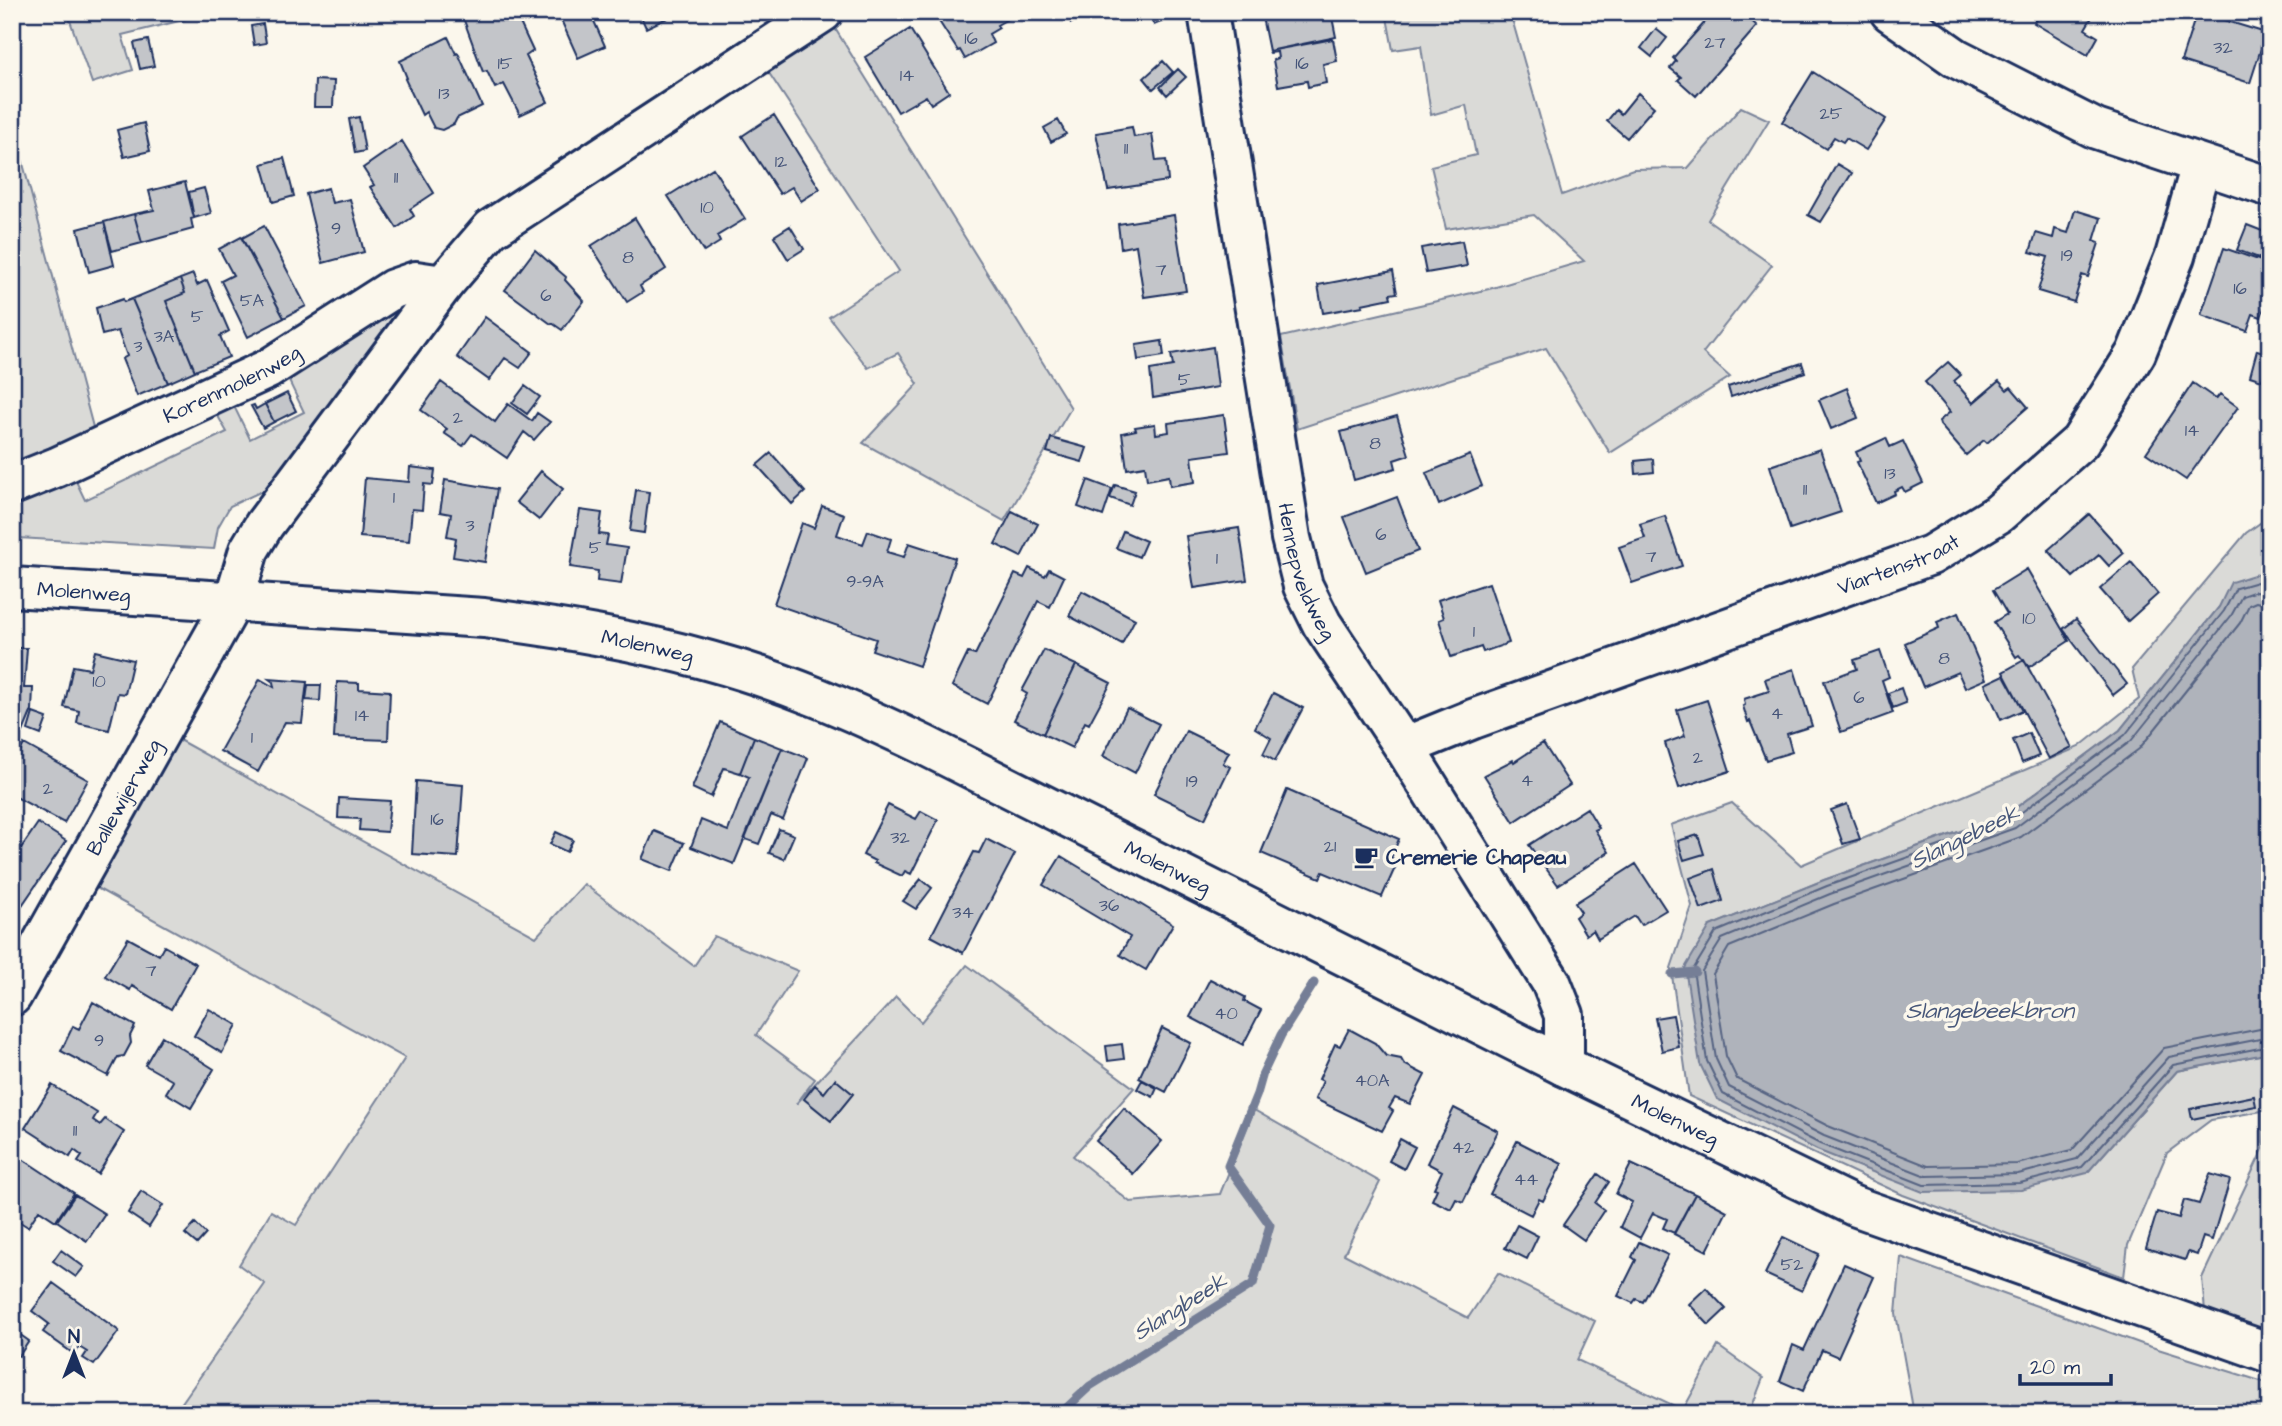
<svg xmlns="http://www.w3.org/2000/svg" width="2282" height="1426" font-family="'Architects Daughter',sans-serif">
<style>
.green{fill:#dadad7;stroke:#7a849a;stroke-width:2}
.water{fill:#afb3bb;stroke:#747e96;stroke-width:2}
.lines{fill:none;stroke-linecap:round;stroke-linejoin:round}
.shore{stroke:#566483;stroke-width:2}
.stream{stroke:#747e96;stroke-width:9}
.building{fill:#c3c5c9;stroke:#1b2f5e;stroke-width:2}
.minor-casing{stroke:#1b2f5e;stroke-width:44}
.minor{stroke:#fbf7ec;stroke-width:38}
.labels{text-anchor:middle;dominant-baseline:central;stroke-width:7;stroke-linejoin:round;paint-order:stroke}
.number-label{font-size:18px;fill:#455479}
.street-label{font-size:21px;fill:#1b2f5e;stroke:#fbf7ec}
.poi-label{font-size:21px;font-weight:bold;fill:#1b2f5e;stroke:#fbf7ec;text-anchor:start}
.water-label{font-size:23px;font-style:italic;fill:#47577a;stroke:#fbf7ec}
</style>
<rect width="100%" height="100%" fill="#fbf7ec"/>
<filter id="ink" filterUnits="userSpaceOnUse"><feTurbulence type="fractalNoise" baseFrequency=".0143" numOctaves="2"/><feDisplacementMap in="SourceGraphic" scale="14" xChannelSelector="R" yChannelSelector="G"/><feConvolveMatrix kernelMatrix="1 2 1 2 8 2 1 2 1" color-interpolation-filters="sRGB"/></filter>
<g filter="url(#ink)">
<!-- green -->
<path class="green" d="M67,12h149l-94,23 11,35 -41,13z
M1386,12h124l52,183 71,-26 55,-1 53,-61 28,13 -61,100 64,45 -69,88 27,24 -120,76 -64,-105 -249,81 -16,-92 208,-48 95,-28 -50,-46 -88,14 -15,-63 45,-11 -10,-50 -35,10 -10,-69 -28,4z
M831,22l240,386 -67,113 -141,-78 55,-59 -20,-31 -30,15 -39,-51 70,-46 -134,-204z
M12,122l82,309 -82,36z
M396,310l3,7 -126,169 -43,20 -12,21 -4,22 -196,-11 -6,3v-30l8,-7 55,-25 10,21 142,-68 -12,-21 17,-9 18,37 54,-27 -17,-35z
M2270,516v76l-51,15 -99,123 -114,85 -182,65 -114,46 377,247 90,-102 93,-18v278l-65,-20 -3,-33 61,-129 -1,-38 -51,9 -44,33 -39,92 -4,32 -221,-82 -214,-99 -18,-128 21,-62 -21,-81 61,-22 69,62 278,-118 60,-48 -7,-30 114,-136z
M179,740l357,197 48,-53 110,82 20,-30 84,35 -42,64 59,44 -19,25 100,-107 25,25 46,-57 167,123 -61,68 57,46 90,-8 34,-84 126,72 -36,72 124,64 30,-45 97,48 -18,39 106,50 35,-64 45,32 -14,36h-1575l91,-130 -26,-19 32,-54 25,14 109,-167 -312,-172z
M1901,1257l241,87 128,40v30h-356l-18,-100z"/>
<!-- water -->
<path class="water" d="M2257,574l13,5v474l-93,18 -90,102 -66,17 -98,2 -106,-42 -100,-51 -17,-35 -15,-96 25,-42 114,-46 182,-65 114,-85 99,-123 12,-25z"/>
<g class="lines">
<!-- shore -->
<path class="shore" d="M2270,585l-13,-3 -21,6 -12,23 -99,124 -115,86 -183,65 -111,46 -23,38 14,91 16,33 97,50 104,41 96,-2 62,-16 91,-102 97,-19
M2270,594l-14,-3 -14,5 -11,20 -100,125 -116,87 -185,66 -108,45 -20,32 14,88 13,28 95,49 102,40 92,-2 59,-15 92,-102 101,-20
M2270,605l-14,-3 -7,3 -9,18 -101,126 -118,88 -187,67 -105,43 -16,27 13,82 11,23 91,47 100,40 89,-2 55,-14 92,-102 106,-21"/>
<!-- stream -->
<path class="stream" d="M1672,974l23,-2
M1060,1414l30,-28 163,-102 17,-59 -42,-59 29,-72 6,-21 18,-38 33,-52"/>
</g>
<!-- building -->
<path class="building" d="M461,12h54l18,39 -7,5 22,46 -28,13 -16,-31 -9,4 -8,-17 -4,1z
M562,12h28l15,34 -27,12 -17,-38 4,-2z
M639,12h36l1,2 -30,14z
M933,12h75l3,5 -14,8 2,3 -10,6 4,9 -28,16 -5,-9 -2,1z
M1066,12h26l-21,11z
M1148,12h25l2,4 -21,9z
M1280,12h51l5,25 -67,14 -7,-34z
M1714,12h28l15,14 -61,70 -18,-16 3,-3 -11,-9 6,-7 -3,-3z
M2040,12h55l-10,17 13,8 -10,18 -54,-32z
M2197,12h19l1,6 49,15 -16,50 -69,-22z
M263,24l3,19 -12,2 -3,-19z
M910,29l39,63 -18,12 -5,-8 -28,16 -33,-55z
M1656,29l11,9 -15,19 -11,-9z
M448,37l8,17 2,-1 24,53 -25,12 -3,6 -12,6 -8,-2 -8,-16 -4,3 -17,-36 2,-1 -7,-17z
M1333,39l4,22 -14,3 3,19 -18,4 -1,-6 -29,5 -5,-26 5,-2 -1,-6 -7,1 -1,-2z
M148,40l6,26 -14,3 -6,-26z
M1163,61l10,11 -20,17 -9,-11z
M1178,69l8,8 -19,18 -7,-8z
M1813,72l73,47 -20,31 -20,-12 -3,4 -9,-5 -8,12 -44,-27z
M315,80l19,1 -1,26h-19z
M1638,93l16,14 -27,31 -20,-17 9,-11 5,4z
M774,115l46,74 -19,12 -9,-14 -12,7 -38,-58z
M359,117l6,34 -10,2 -6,-34z
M1058,120l8,14 -15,8 -7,-14z
M144,123l6,28 -26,6 -7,-27z
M1132,127l2,10 18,-3 4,27 10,-1 2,21 -60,9 -12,-57z
M402,141l32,52 -24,16 4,7 -17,12 -27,-41 4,-2 -11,-17z
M284,158l10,38 -21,6 -11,-38z
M1837,164l15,9 -31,49 -13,-7z
M713,168l32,51 -28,17 3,6 -16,10 -36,-56z
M185,182l9,36 -3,1 2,10 -51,14 -8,-29 20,-4 -5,-19z
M204,188l7,25 -17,5 -5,-26z
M328,188l4,15 18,-4 14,53 -41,11 -17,-69z
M2075,210l26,8 -7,23 5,2 -11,34 -6,-2 -8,27 -36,-11 10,-34 -18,-5 6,-19 17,5 2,-9 13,4z
M134,214l8,29 -30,8 -8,-29z
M1174,215l12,76 -42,6 -8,-52 -15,3 -3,-24z
M635,218l31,51 -26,17 3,6 -16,10 -36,-56z
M104,222l10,43 -25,7 -11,-43z
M2247,225l23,9v24l-5,-2 -1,4 -27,-10z
M264,226l42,80 -22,12 -42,-80z
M790,226l14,23 -16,10 -14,-23z
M241,237l43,81 -36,19 -27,-56 12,-6 -14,-26z
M1462,241l5,25 -41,7 -5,-25z
M2224,248l46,16 -7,20 7,2v5l-9,26 -8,-3 -6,17 -46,-16z
M535,250l31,27 -1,3 19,21 -22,29 -10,-7 -1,1 -46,-34z
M1393,271l4,22 -7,1 1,4 -29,6 1,2 -40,7 -5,-28z
M193,274l4,11 10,-5 22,51 -9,5 9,21 -34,14 -29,-70 19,-8 -5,-14z
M180,279l5,14 -19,8 29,70 -27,12 -36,-84z
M123,299l1,3 8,-3 36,84 -31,13 -15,-37 5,-3 -9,-25 -16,4 -6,-27z
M485,317l47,35 -12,16 -15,-10 -16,22 -32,-23z
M1162,341l2,15 -26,4 -2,-15z
M1213,347l5,40 -65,11 -3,-28 23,-4 -2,-12z
M2257,350l13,4 -8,26 -12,-4z
M1948,362l13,13 -7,6 19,22 26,-22 8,9 4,-3 17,20 -41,36 -3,-3 -18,15 -26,-30 -1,-4 11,-9 -25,-30z
M1802,363l3,9 -74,25 -3,-10z
M441,382l54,40 13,-18 24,17 5,-8 13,9 -16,18 -10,-8 -17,26 -35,-24 -9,12 -19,-13 3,-4 -26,-19z
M2193,383l23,16 4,-5 18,13 -52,73 -40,-27z
M525,386l15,11 -13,17 -15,-11z
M1847,388l11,30 -27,11 -12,-29z
M287,393l9,18 -22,11 -9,-18z
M265,404l9,18 -11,6 -12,-22 3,-1 2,4z
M1224,415l5,37 -37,5 3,25 -25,4 -1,-10 -22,4 -2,-14 -18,3 -5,-36 14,-3 -1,-3 20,-3 1,10 13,-2 -1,-9z
M1397,416l12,39 -15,5 2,8 -42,12 -13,-48z
M1051,438l36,10 -5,14 -35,-10z
M1886,438l4,9 13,-6 20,42 -18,9 -3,-5 -8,4 1,3 -19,9 -19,-41 3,-1 -4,-9z
M1820,449l21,63 -51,17 -20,-63z
M771,453l34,39 -13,12 -35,-39z
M1470,455l12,31 -43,19 -13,-32z
M1653,459l1,13 -18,2 -1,-13z
M410,467l25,3 -2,15 -9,-1 -2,26 -10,-1 -3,32 -49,-4 5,-59 44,4z
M541,471l22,18 -24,31 -23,-18z
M445,480l52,9 -12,73 -32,-5 3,-19 -9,-2 4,-22 -11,-2z
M1088,480l24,9 -9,27 -25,-9z
M1115,485l20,6 -5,14 -20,-7z
M636,490l13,2 -5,41 -14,-2z
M1397,497l21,54 -52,21 -22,-55z
M822,506l22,8 -7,21 26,9 5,-13 23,8 -4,13 17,5 5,-14 46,15 -36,108 -47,-16 4,-11 -102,-35 28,-81 12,5z
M580,510l22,3 -3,21 9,1 -2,10 21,3 -6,36 -24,-3 1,-10 -28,-4z
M1012,511l26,13 -17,33 -26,-13z
M2089,514l35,39 -15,13 -10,-11 -26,22 -25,-27z
M1665,516l17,50 -50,17 -13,-36 26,-9 -5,-14z
M1239,528l8,52 -53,8 -8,-52z
M1123,531l23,10 -7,16 -23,-9z
M2131,562l27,32 -30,27 -28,-32z
M1029,568l16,8 4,-7 15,8 -14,30 -12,-6 -51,103 -35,-18 16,-33 7,2 40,-81 9,4z
M2027,569l42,72 -40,26 -10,-12 -3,2 -22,-35 13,-8 -14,-24z
M1489,583l20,60 -26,9 -2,-5 -30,10 -12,-37 5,-2 -6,-18z
M1082,591l53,28 -13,25 -53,-28z
M1958,613l28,66 -21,9 -7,-16 -35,15 -18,-44 34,-15 -2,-6z
M2076,619l51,65 -14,11 -50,-66z
M12,648h15l-3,40h9l-1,22 -9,22 -5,1 -6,-1z
M1044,650l32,15 -33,69 -29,-14 13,-26 -5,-3z
M95,651l38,9 -8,34 -7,-1 -9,37 -32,-7 2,-12 -15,-4 9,-41 17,3z
M1880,651l9,26 -7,3 11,33 -52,19 -17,-51 33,-12 -3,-9z
M2024,660l48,87 -23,12 -46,-87z
M1076,665l35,18 -22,41 -4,-2 -13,26 -29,-14z
M1794,669l18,57 -25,8 5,18 -26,8 -16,-39 -2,1 -5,-16 2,-1 -1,-6 25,-8 -4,-12z
M2004,675l19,35 -22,10 -16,-36z
M260,679l14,8 -1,-5 -4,-3 38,3 -5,41 -17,-1 -27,50 -38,-21z
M337,682l22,1v6l31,2 -2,49 -54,-2z
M308,685h13l-1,16 -14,-1z
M1901,688l5,15 -13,5 -5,-15z
M1273,693l30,15 -28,53 -12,-7 8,-16 -16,-10z
M1707,700l23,71 -51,17 -14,-45 20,-7 -8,-26z
M1127,708l32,16 -24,49 -32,-17z
M33,713l14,5 -6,17 -13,-5z
M720,722l34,15 -14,36 -16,-5 -13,29 -19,-9z
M1186,731l43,21 -6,11 7,4 -25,52 -51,-25z
M12,732l6,1 -1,16h-5z
M2029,733l10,23 -17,7 -9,-23z
M754,737l28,11 -48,116 -43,-17 10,-27 27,11 21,-54 -9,-4z
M1543,743l27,42 -56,37 -30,-47 29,-15 1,2z
M24,744l64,36 -24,43 -52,-28v-46l8,3z
M782,748l26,10 -25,62 -12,-5 -12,29 -14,-5z
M416,781l47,4 -5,72 -46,-3z
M1287,790l112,49 -8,19 7,3 -16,36 -59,-25 -3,6 -59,-25z
M339,798l51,3 -3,31 -28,-2 1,-11 -22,-1z
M1847,804l13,35 -17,5 -12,-34z
M888,805l28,14 5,-8 17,9 -27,54 -6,-3 -3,5 -28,-13 1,-2 -12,-6z
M1587,808l12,20 -4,2 14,22 -51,33 -29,-40z
M38,823l28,18 -54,79v-78l9,6z
M779,829l15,6 -10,24 -15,-6z
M654,831l30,12 -12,28 -30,-12z
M556,832l17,8 -6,12 -17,-8z
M1698,835l6,19 -20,6 -6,-19z
M986,839l29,15 -52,99 -32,-17 43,-84 5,1z
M1061,856l112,68 -27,46 -26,-15 10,-18 -87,-52z
M1636,864l30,46 -25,15 -6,-9 -37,23 -5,-9 -7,5 -11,-18 6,-5 -6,-9z
M1714,869l9,32 -22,8 -11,-31z
M921,879l11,9 -16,21 -13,-8z
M128,938l31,17 5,-9 32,18 -25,45 -39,-23 -2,4 -25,-14z
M1210,979l35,18 -1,4 17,9 -18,35 -53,-28z
M93,1002l42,24 -5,10 1,7 -7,13 -6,1 -10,19 -47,-25 12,-25 6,3z
M209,1009l28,16 -15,28 -28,-17z
M1673,1015l6,32 -17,4 -7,-33z
M1162,1028l29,15 -25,49 -27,-14z
M1349,1029l26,14 11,13 15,3 3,5 21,11 -15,29 -15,-6 -6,10 4,3 -11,20 -67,-32 8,-18 -4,-2 16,-35 5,2z
M162,1036l52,33 -23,39 -25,-15 7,-12 -28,-16z
M1122,1044l2,15 -16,2 -2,-15z
M835,1079l18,15 -22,27 -27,-22 11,-14 9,8z
M1142,1080l15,8 -4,9 -16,-8z
M52,1085l45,28 -4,7 7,5 5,-6 19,13 -26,42 -20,-12 4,-6 -8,-6 -4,7 -45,-29z
M2254,1096l2,10 -64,13 -2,-10z
M1124,1108l38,33 -29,33 -37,-33z
M1454,1108l44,23 -35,71 -7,-3 -5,10 -19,-9 5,-11 -3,-1 8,-17 -15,-8z
M1400,1139l15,8 -11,22 -15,-8z
M1517,1141l45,23 -19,37 -4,-2 -8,16 -41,-21z
M12,1152l62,41 -18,28 -17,-11 -11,17 -16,-10z
M1631,1164l64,30 -21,39 -11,-5 4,-9 -14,-6 -13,25 -20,-11 12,-25 -16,-8z
M1598,1174l11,8 -14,21 9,7 -20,30 -21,-15z
M2210,1174l20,6 -18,60 -9,-3 -6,18 -9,-3 -3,8 -39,-12 11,-36 22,6 5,-18 15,4z
M141,1191l22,14 -14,22 -21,-14z
M1695,1194l32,17 -20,40 -33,-17z
M75,1195l30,19 -18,27 -30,-20z
M195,1223l11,11 -9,10 -12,-10z
M1517,1225l21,11 -11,23 -22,-11z
M1783,1237l36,17 -17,37 -37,-17z
M1639,1242l29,13 -25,47 -7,-3 -3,4 -15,-7 18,-36 -4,-3z
M61,1250l23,17 -8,10 -23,-16z
M1844,1264l30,13 -36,80 -16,-7 -19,41 -23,-10 13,-36 11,5z
M53,1283l66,48 -25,34 -11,-7 4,-6 -8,-5 -5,7 -31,-22 6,-8 -17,-13z
M1706,1288l20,21 -17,16 -20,-21z
M12,1329l17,12 -10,15 -7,-4z"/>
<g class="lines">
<!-- minor casing -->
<g class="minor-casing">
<g id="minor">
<path id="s1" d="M1208,12l83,526 12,48 19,38 82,123 147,235 13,33v51"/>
<path d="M1890,12l66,46 140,71 174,58"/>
<path id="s2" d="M12,485l45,-18 211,-98 125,-80 23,-8 27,4"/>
<path id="s3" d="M12,587l472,31c76,10 152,22 226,43 74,20 145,51 214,84l640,321 290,140 416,147"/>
<path id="s4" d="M1404,747l69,-28 458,-164 67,-41 82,-72 56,-89 39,-97 26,-91"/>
<path id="s5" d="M12,996l222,-396 15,-50 15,-25 179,-240 48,-56 332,-217"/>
</g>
</g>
<!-- minor -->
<use href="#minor" class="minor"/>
</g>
</g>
<!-- icons -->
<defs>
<g id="cafe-bare" transform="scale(1.89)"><path d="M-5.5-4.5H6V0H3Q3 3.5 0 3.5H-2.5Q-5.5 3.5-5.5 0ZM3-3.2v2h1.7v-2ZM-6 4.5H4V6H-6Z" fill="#1b2f5e" stroke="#fbf7ec" stroke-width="2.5" paint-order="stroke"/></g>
</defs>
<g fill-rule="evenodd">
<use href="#cafe-bare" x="1366" y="857"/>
</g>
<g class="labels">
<!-- number labels -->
<g class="number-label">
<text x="971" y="38">16</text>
<text x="1715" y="42">27</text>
<text x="2223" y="47">32</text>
<text x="505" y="63">15</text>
<text x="1302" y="63">16</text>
<text x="907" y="75">14</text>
<text x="444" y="93">13</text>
<text x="1831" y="113">25</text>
<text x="1126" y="148">11</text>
<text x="781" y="161">12</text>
<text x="396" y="177">11</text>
<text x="707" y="207">10</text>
<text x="336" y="228">9</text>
<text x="2067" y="255">19</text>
<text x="628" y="257">8</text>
<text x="1161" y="269">7</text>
<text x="2240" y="288">16</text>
<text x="546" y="295">6</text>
<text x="252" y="300">5A</text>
<text x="197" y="316">5</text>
<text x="164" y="336">3A</text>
<text x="138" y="346">3</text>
<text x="1184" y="379">5</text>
<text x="458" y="417">2</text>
<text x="2192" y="430">14</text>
<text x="1375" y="443">8</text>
<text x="1890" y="473">13</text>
<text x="1805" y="489">11</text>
<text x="394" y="497">1</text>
<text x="470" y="525">3</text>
<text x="1381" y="534">6</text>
<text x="595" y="547">5</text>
<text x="1651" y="556">7</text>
<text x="1217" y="558">1</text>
<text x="865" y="581">9-9A</text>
<text x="2029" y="618">10</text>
<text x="1474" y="631">1</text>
<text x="1944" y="658">8</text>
<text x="99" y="681">10</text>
<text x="1859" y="697">6</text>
<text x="1777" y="713">4</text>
<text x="362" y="715">14</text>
<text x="252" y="737">1</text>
<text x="1698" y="757">2</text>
<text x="1527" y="780">4</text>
<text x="1192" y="781">19</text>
<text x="48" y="788">2</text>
<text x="437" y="819">16</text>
<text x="900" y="837">32</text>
<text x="1330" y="846">21</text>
<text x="1109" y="905">36</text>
<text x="963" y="912">34</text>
<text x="151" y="970">7</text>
<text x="1226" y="1013">40</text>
<text x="99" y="1040">9</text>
<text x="1372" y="1080">40A</text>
<text x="75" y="1130">11</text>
<text x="1463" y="1147">42</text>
<text x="1526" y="1179">44</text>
<text x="1792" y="1264">52</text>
</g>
<!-- street labels -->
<g class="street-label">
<text stroke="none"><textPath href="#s2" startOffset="242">Korenmolenweg</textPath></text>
<text stroke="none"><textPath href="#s4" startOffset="527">Viartenstraat</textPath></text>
<text stroke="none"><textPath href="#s1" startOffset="569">Hennepveldweg</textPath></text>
<text stroke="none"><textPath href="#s3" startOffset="72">Molenweg</textPath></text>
<text stroke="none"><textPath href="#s3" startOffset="639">Molenweg</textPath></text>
<text stroke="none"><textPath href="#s5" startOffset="228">Ballewijerweg</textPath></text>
<text stroke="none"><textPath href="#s3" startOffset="1206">Molenweg</textPath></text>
<text stroke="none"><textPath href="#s3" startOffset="1773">Molenweg</textPath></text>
</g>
<!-- poi labels -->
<g class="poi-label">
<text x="1386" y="857">Cremerie Chapeau</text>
</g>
<!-- water labels -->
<g class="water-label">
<text transform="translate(1965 837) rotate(-26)">Slangebeek</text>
<text x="1990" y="1011">Slangebeekbron</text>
<text transform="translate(1180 1307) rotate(-32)">Slangbeek</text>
</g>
</g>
<!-- margin -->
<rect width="2282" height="1426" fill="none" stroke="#fbf7ec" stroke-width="42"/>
<rect x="21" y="21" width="2240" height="1384" fill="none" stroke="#1b2f5e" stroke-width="2.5" filter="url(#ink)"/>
<!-- north arrow -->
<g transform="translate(74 1353)" stroke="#fbf7ec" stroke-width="5" paint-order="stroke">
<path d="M0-5L12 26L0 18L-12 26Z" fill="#1b2f5e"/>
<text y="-10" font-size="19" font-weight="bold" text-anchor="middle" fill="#1b2f5e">N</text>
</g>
<!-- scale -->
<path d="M2020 1374v10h91v-10" fill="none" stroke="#1b2f5e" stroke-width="3.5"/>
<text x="2030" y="1374" font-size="21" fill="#1b2f5e" stroke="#fbf7ec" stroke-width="5" paint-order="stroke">20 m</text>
</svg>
